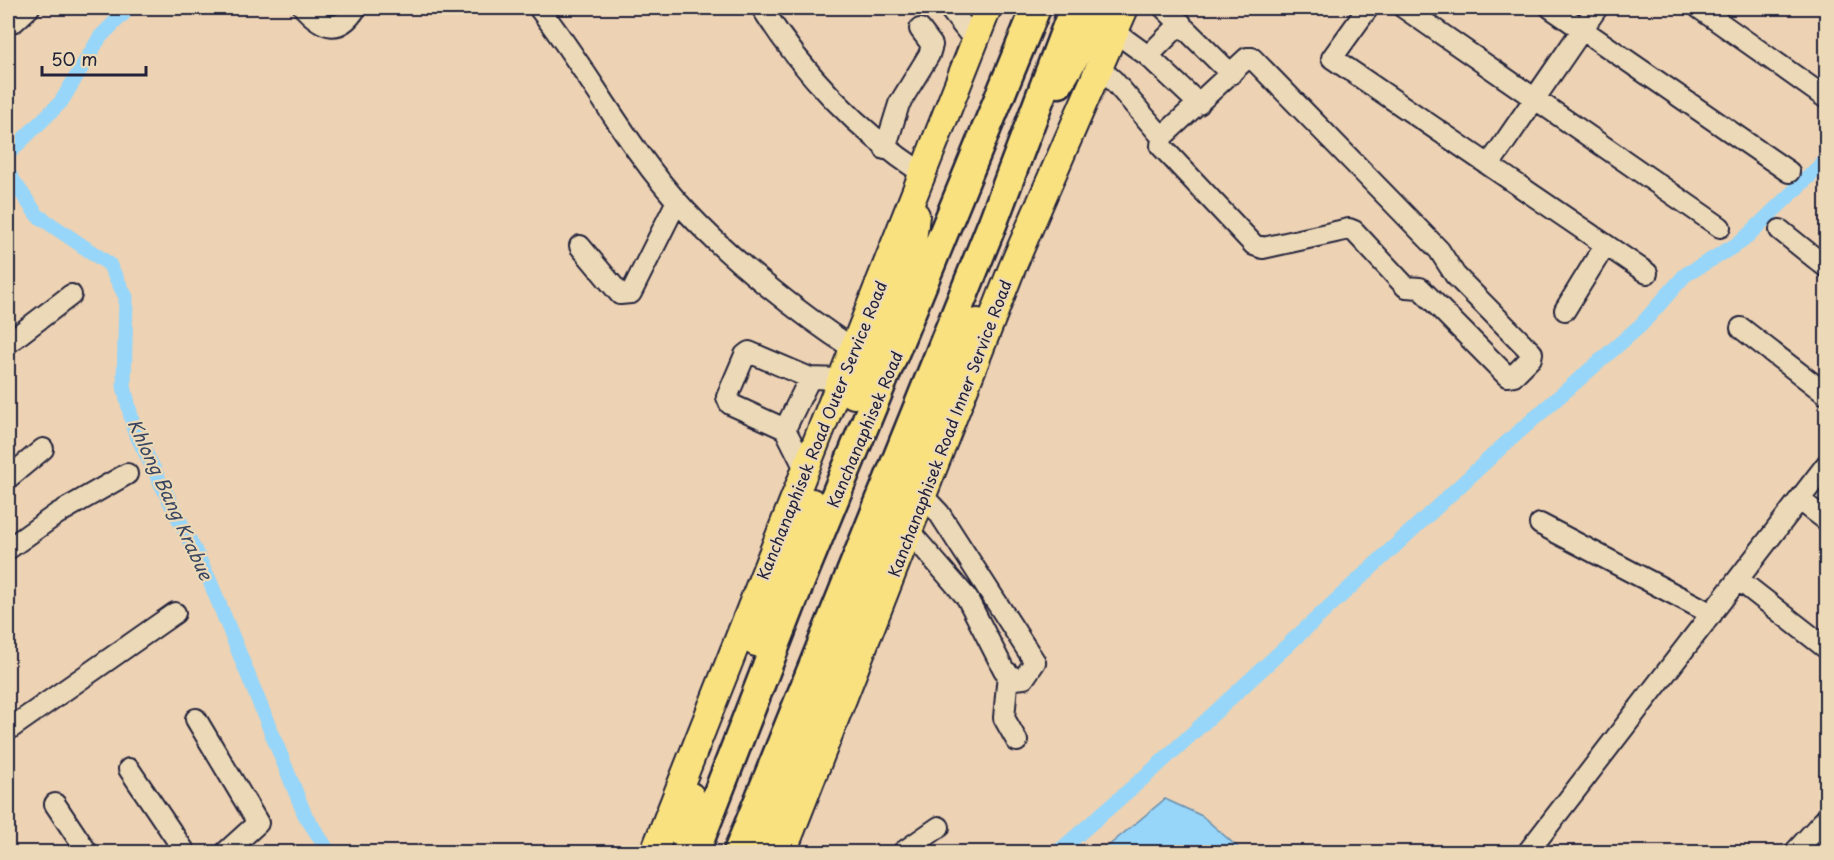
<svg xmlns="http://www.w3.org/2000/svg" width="1834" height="860" font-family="'Playpen Sans',sans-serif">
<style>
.water{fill:#97d6f9;stroke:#688ead;stroke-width:1.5}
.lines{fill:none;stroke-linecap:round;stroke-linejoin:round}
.canal{stroke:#97d6f9;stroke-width:15}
.minor-casing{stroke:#22223b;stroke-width:24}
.major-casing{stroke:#22223b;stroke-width:30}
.highway-casing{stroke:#22223b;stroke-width:33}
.minor{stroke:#ecd9b7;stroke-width:20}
.major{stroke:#fae180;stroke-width:26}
.highway{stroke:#fae180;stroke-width:28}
.labels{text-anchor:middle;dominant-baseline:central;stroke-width:4.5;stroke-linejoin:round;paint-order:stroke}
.street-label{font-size:16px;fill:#22223b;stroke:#ecd9b7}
.water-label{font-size:18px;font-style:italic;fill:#394661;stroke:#ecd9b7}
</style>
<rect width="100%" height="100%" fill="#edd2b4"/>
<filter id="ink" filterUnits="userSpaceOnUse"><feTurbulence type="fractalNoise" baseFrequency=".0167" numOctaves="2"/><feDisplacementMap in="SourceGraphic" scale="12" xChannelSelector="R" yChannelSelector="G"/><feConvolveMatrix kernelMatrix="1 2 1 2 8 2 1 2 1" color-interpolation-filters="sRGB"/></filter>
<g filter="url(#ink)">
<!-- water -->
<path class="water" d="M1165,799l37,17 41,36h-142z"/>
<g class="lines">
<!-- canal -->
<path class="canal" d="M8,154l53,-52 39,-65 29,-29
M8,173l29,42 72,49 17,33 -2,89 10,44 75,149 96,236 24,37
M1058,852l98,-85 349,-323 136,-119 44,-50 56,-33 85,-82"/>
<!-- minor casing -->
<g class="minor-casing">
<path id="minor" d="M304,8c19,20 35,27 52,0
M539,8c51,65 89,141 146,202 45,49 113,103 169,139
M762,8c41,65 96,123 160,165
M949,8l26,33
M1164,8l67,66
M1368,8l-36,50 315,215
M1404,8l316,219
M1551,8l238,164
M1699,8l127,90
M8,23l7,-2 14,-13
M1181,23l-33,33 51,48
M1115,32l33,24
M1099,68l14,12 49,57 -1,9 93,99 9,3 86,-19 5,2 52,56 14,1 87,88 7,-1 17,-17 1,-5 -77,-78 -16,-25 -187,-192h-5l-85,79
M885,149l14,-45 30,-49 3,-10 -12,-16
M1489,165l108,-157
M1780,230l46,37
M580,246l40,48 11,-1 46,-92
M1565,310l40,-65
M1741,328l85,66
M8,343l63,-48
M785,429l25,-51
M806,471l-21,-42 -55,-25 -3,-7 18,-42 4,-3 61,26 32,1
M8,478l35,-29
M1800,500l26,20
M1540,524l172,90
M909,531l58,67 37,72 11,9 9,-1 11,-16 -96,-149 -16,-17
M8,549l49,-35 70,-40
M1739,580l87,68
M1008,673l-4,45 13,23
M196,719l62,104 -32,29
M8,730l167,-117
M129,769l56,83
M55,804l32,48
M903,852l36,-25
M1528,852l298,-387
M1795,852l31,-34"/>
</g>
<!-- major casing -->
<g class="major-casing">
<path id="major" d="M854,395l58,-146 4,-34
M756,643l56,-141
M654,852l334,-844
M691,852c-13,-18 -8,-36 0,-56
M758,852l90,-219 108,-275 22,-36
M783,852l229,-584 113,-260"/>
</g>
<!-- highway casing -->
<g class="highway-casing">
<path id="highway" d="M1059,83l44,-75
M695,852l103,-265 238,-579
M738,852l255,-630 81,-214"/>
</g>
<!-- minor -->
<use href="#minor" class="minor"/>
<!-- major -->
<use href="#major" class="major"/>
<!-- highway -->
<use href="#highway" class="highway"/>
</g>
</g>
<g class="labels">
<!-- street labels -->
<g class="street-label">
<text transform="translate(949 428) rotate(-69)">Kanchanaphisek Road Inner Service Road</text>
<text transform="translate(864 429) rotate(-67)">Kanchanaphisek Road</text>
<text transform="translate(821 430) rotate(-68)">Kanchanaphisek Road Outer Service Road</text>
</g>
<!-- water labels -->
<g class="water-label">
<text transform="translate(171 499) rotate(65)">Khlong Bang Krabue</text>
</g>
</g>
<!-- margin -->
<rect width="1834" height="860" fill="none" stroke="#ecd9b7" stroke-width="30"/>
<rect x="15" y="15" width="1804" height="830" fill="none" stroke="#22223b" stroke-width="2" filter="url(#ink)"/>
<!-- scale -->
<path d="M42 66v9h104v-9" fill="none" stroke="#22223b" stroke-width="3"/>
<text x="51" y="66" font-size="18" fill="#22223b" stroke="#ecd9b7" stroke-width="4.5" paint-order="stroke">50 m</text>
</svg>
